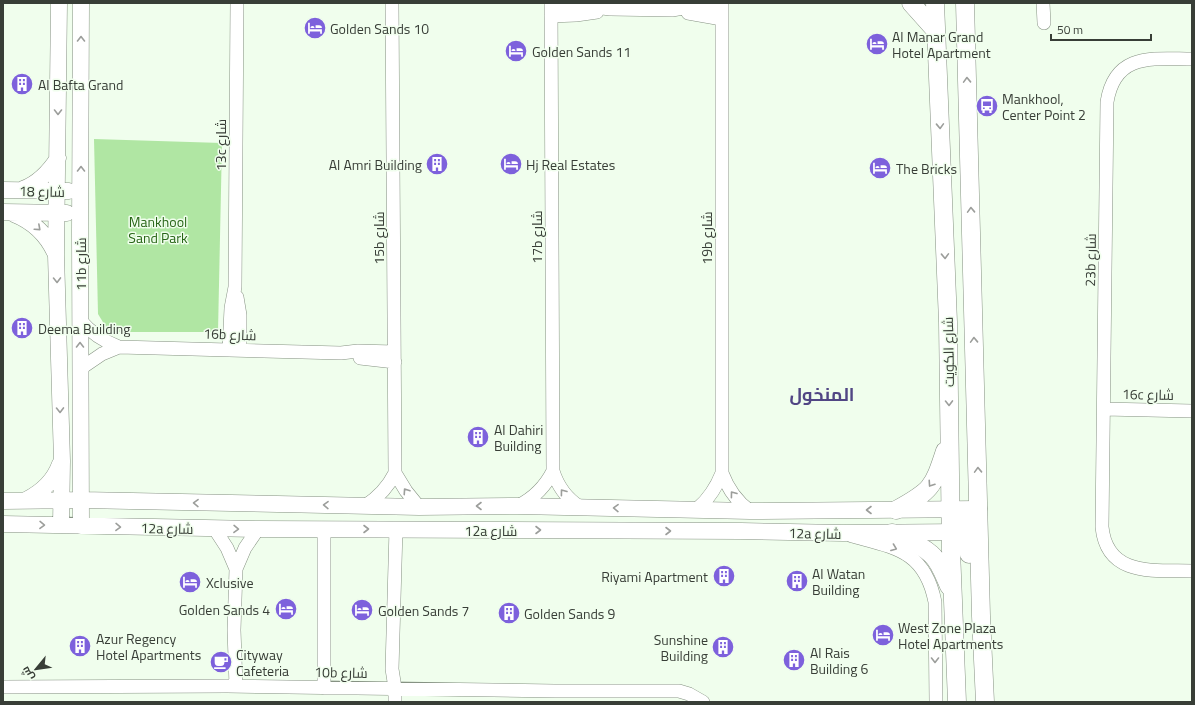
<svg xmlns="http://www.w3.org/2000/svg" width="1195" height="705" font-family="'Titillium Web',Cairo,sans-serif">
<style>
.green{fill:#b0e6a3}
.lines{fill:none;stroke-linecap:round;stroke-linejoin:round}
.minor-casing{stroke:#869283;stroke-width:14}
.tertiary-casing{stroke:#869283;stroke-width:17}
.secondary-casing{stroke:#869283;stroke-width:19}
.minor{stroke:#fff;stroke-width:13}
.tertiary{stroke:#fff;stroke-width:16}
.secondary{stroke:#fff;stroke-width:18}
.oneway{stroke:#9c9e9b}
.labels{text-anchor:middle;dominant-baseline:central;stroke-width:3;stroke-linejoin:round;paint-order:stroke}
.poi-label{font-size:14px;fill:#383e37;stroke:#f0feed;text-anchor:start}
.street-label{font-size:14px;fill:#383e37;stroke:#f0feed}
.park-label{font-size:14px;fill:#276516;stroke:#f0feed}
.district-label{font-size:18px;font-weight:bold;fill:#514684;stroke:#f0feed}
</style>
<rect width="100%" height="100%" fill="#f0feed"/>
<!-- green -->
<path class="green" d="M94,139l128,4 -4,189h-109l-11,-18z"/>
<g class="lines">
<!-- minor casing -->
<g class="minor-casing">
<path id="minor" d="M392,3l3,470 11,18 13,16
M551,3l2,468c5,16 13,27 27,36
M551,3l37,3 22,3 62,1 17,-3h33
M722,3v470c6,16 14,28 28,38
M1043,3l1,20
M688,13l34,6
M551,16l25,-1 21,-3
M1192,59c-39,0 -77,-7 -85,43l-5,425c5,50 52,43 90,44
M237,297l3,18v35
M80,320c11,13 23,21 39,27l222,6 17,-2 36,1
M229,350l2,-42 4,-21 2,-284
M360,358l35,4
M80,369l22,-15 17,-7
M1104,409l88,2
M365,506c14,-9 23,-19 30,-33
M518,506c16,-8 27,-19 35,-35
M697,509c12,-10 19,-21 25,-36
M214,528l13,20 9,21
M324,529v159
M852,536c44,12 73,15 83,66l1,100
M236,686l-2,-56 2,-61 9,-21 13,-19
M3,687l224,-1 328,5h124l10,3 14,8
M395,702v-14l-3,-19 4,-140"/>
</g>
<!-- tertiary casing -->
<g class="tertiary-casing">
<path id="tertiary" d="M59,3l-3,252 6,206 -1,64
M23,189c16,-6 26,-17 35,-31
M3,190l66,1
M3,212l64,1
M14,214c20,8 34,22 42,41
M26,500c16,-8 28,-19 34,-36
M3,501l79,-1 337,7 99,-1 232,5 229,-2
M3,524l255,5 483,2 102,2 120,-1
M81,526l-1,-295 1,-228"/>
</g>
<!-- secondary casing -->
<g class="secondary-casing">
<path id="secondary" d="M911,3l25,28
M935,3l13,319 3,228 6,152
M965,3l16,613 4,86
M896,510c35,-19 37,-22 49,-59
M950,510c17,10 19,26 19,44
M892,533c13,6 28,11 39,21 9,8 13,21 18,32"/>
</g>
<!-- minor -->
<use href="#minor" class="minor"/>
<!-- tertiary -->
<use href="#tertiary" class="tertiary"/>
<!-- secondary -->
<use href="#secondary" class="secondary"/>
</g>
<!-- one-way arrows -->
<defs><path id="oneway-chevron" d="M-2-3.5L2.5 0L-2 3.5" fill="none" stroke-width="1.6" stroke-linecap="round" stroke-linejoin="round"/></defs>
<g class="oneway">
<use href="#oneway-chevron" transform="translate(81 39) rotate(-90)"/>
<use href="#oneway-chevron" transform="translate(967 80) rotate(-92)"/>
<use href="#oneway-chevron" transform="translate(58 112) rotate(90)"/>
<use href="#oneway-chevron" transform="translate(940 126) rotate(88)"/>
<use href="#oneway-chevron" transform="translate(81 169) rotate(-90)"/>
<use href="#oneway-chevron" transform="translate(971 210) rotate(-92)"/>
<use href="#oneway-chevron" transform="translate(38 228) rotate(42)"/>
<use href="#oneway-chevron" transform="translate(945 256) rotate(88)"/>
<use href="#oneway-chevron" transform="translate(57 280) rotate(89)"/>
<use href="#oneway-chevron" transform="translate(974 340) rotate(-92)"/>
<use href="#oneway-chevron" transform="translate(80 345) rotate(-90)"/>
<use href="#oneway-chevron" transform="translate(949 403) rotate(89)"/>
<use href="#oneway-chevron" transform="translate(60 410) rotate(89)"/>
<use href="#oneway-chevron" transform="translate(978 470) rotate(-92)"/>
<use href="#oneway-chevron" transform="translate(931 484) rotate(124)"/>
<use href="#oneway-chevron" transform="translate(406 491) rotate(-124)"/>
<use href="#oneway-chevron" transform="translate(563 492) rotate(-127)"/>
<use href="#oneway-chevron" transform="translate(733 494) rotate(-127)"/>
<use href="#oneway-chevron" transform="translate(196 503) rotate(-179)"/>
<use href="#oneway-chevron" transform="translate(326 505) rotate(-179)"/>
<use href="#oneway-chevron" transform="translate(479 506) rotate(180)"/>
<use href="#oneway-chevron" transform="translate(616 508) rotate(-179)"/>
<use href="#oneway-chevron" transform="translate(869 510) rotate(180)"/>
<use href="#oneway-chevron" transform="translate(42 525) rotate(1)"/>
<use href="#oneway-chevron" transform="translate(118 527) rotate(1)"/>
<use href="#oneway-chevron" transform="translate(236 529) rotate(1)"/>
<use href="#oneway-chevron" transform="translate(366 529)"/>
<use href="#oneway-chevron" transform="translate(538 530)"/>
<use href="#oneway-chevron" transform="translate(668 531)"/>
<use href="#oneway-chevron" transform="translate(894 548) rotate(21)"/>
<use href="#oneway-chevron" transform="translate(935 660) rotate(90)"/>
</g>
<!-- icons -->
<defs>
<g id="hotel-disc" transform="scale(1.15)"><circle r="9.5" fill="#7d61dc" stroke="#f0feed"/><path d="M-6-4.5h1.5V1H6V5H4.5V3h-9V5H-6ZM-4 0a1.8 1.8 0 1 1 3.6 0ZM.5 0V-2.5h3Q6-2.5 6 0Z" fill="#fff"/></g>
<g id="building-disc" transform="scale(1.15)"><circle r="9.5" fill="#7d61dc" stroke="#f0feed"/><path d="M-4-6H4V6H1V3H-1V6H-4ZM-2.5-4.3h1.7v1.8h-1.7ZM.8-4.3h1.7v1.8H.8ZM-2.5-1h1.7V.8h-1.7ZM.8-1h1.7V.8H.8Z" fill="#fff"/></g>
<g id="bus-disc" transform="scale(1.15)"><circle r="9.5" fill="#7d61dc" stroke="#f0feed"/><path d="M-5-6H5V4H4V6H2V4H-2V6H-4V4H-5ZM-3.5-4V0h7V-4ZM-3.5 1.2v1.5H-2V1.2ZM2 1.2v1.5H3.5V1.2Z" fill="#fff"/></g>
<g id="cafe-disc" transform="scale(1.15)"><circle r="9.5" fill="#7d61dc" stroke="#f0feed"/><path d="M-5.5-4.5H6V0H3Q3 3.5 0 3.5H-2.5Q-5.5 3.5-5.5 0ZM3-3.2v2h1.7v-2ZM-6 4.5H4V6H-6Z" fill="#fff"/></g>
</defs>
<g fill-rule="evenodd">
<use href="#hotel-disc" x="315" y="28"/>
<use href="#hotel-disc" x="877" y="44"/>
<use href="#hotel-disc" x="516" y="51"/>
<use href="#building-disc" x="22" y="84"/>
<use href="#bus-disc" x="987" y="106"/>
<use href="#building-disc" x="437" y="164"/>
<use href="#hotel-disc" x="511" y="164"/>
<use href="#hotel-disc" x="880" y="168"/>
<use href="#building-disc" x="22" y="328"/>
<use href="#building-disc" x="478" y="437"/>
<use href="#building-disc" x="724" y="576"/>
<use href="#building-disc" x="797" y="581"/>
<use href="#hotel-disc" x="190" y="582"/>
<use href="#hotel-disc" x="286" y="609"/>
<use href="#hotel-disc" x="362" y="610"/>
<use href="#building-disc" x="509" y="613"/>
<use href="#hotel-disc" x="883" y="635"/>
<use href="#building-disc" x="80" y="646"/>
<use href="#building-disc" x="723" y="647"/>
<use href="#building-disc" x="794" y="660"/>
<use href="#cafe-disc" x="221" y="662"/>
</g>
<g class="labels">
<!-- poi labels -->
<g class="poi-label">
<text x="330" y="28">Golden Sands 10</text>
<text x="892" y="36">Al Manar Grand<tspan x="892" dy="16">Hotel Apartment</tspan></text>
<text x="532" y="51">Golden Sands 11</text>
<text x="38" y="84">Al Bafta Grand</text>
<text x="1002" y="98">Mankhool,<tspan x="1002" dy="16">Center Point 2</tspan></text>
<text x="422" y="164" text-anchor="end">Al Amri Building</text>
<text x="526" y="164">Hj Real Estates</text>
<text x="896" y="168">The Bricks</text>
<text x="38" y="328">Deema Building</text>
<text x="494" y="429">Al Dahiri<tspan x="494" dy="16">Building</tspan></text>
<text x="812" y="573">Al Watan<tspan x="812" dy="16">Building</tspan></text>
<text x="708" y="576" text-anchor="end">Riyami Apartment</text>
<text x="206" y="582">Xclusive</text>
<text x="270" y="609" text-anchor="end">Golden Sands 4</text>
<text x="378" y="610">Golden Sands 7</text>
<text x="524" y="613">Golden Sands 9</text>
<text x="898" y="627">West Zone Plaza<tspan x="898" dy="16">Hotel Apartments</tspan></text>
<text x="96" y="638">Azur Regency<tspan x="96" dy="16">Hotel Apartments</tspan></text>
<text x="708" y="639" text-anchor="end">Sunshine<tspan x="708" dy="16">Building</tspan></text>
<text x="810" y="652">Al Rais<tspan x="810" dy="16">Building 6</tspan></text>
<text x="236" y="654">Cityway<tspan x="236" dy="16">Cafeteria</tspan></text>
</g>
<!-- street labels -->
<g class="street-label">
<text transform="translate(220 145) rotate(-90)">13c شارع</text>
<text transform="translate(42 191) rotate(1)">شارع 18</text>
<text transform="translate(536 237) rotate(-90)">17b شارع</text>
<text transform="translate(378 238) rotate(-90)">15b شارع</text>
<text transform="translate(706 238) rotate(-90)">19b شارع</text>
<text transform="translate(1090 260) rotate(-89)">23b شارع</text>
<text transform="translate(80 264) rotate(-90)">11b شارع</text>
<text transform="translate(230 334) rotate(2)">16b شارع</text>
<text transform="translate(948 352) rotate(-91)">شارع الكويت</text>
<text transform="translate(1148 394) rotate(1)">16c شارع</text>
<text transform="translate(167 528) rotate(1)">12a شارع</text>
<text x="491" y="530">12a شارع</text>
<text transform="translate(815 533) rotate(1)">12a شارع</text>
<text transform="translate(341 672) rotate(1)">10b شارع</text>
</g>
<!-- park labels -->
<g class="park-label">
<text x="158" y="221">Mankhool<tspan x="158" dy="16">Sand Park</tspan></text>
</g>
<!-- district labels -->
<g class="district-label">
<text x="822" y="394">المنخول</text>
</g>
</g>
<!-- border -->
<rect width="1195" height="705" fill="none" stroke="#383e37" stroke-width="8"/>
<!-- north arrow -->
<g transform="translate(36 669) rotate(241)" stroke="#f0feed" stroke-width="3" paint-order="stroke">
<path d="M0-3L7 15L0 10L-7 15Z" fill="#383e37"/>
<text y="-6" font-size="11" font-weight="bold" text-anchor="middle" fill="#383e37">ش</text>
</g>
<!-- scale -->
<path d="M1051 34v6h100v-6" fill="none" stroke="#383e37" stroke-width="2"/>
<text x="1057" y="34" font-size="12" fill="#383e37" stroke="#f0feed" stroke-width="3" paint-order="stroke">50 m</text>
</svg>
